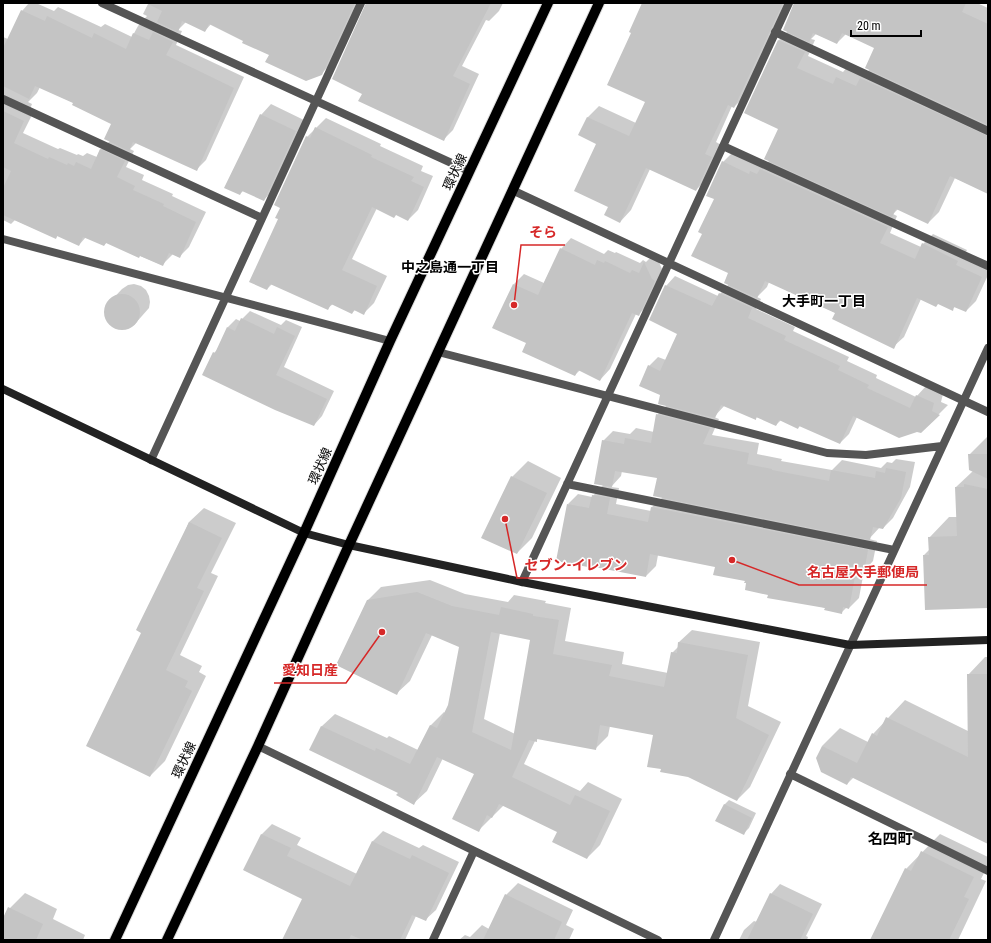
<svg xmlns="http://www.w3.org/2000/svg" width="991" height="943" font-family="'Roboto Condensed','Noto Sans JP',sans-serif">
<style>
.shadow{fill:#0003;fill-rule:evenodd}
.building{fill:#c4c4c4;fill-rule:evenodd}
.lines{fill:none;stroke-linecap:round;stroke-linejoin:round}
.primary-casing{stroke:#dbdbdb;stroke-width:12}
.street{stroke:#555;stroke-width:8}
.secondary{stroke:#222;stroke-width:8}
.primary{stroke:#000;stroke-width:10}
.labels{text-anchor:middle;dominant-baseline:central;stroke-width:3;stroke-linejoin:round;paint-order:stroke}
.street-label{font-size:13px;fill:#000;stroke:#fff}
.neighbourhood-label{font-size:14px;font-weight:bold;fill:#000;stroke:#fff}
.quarter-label{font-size:15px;font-weight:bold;fill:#000;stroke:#fff}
.leader{fill:none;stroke:#d62828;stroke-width:1.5}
.callout-dot{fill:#d62828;stroke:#fff;stroke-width:1.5}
.callout-label{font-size:14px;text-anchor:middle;font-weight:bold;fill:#d62828;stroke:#fff;stroke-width:3;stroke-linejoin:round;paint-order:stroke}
</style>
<rect width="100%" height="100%" fill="#fff"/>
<!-- shadow -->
<path class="shadow" d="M29,3h7l18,8 4,-4 43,20 4,-3 27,13 6,-11 9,-10 -4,-2 5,-10 -1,-1h212l-28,61 -10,10 -51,-20 -26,-14 -33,-16 -6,7 -19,-9 -8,8 4,1 -6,14 68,32 -38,83 -10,10 -59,-28 -7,7 4,2 -8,16 18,8 -2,5 31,14 -1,2 34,16 -17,35 -10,10 -6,-3 -11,11 -55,-23 -3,3 -18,-8 -7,8 -21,-10 -2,3 -41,-18 -4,4 -8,-4v-183l5,2 14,-28zM40,87l34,16 39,20 -3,18 -10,9 -3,7 -10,-4 -4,3 -5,-2 -1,1 -17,-7 -2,1 -35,-16 11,-22 -4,-2 2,-5 -4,-2 9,-9z
M371,3h132l-4,8 -10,10 -3,-1 -24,46 17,8 -26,56 -10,10 -80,-47z
M643,3h145l-43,93 -11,11 -2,-1 -16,36 7,4 -16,33 -11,11 -46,-21 -19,41 -11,12 -11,-16 -12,-63 -18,-9 9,-17 11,-11 37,17 10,-22 -13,-69z
M795,3h182l11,5v185l-33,-15 -16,34 -11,11 -30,-14 -5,5 4,2 -7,17 31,14 2,-3 10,-10 34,16 -2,4 23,11v10l-12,26 -10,10 -10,-5 -4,3 -13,-6 -18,-4 -17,38 -11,10 -57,-34 -67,-31 -2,5 -10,10 4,2 -5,10 39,18 -2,4 56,26 -2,4 30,14 -1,3 40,19 10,-11 17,8 -2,8 7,3 -27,27 -64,-15 -8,17 -9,9 -39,-18 -3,3 -17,-8 -5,5 -19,-8 -1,2 -31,-14 -11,12 5,2 -7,16 47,8 -2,11 25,5 -1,2 51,9 10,-10 39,8 6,-6 5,1 4,-4 19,3 -5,25 -17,31 -10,10 -3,-1 -11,12 8,2 -4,20 -9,10 -5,27 -10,10 -2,-1 -6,6 -15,-5 -57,-14 -23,-14 -30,-14 -58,-11 -2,11 -10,10 -78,-72 10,-10 14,3 11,-12v-44l10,-10 17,3 6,-6 18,4 3,-17 10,-10 -6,-10 -12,-29 9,-9 8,3 12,-27 -12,-47 9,-10 43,20 11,-12v-11l-26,-40 12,-34 8,-37 10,-10 33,12 4,-4 10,-32 -34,-16 33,-72 9,-9zM816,34l21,9 9,-9 30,13 -6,22 -5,5 -17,-8 -5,6 -35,-16 7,-16 -4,-1zM622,471l36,6 5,20 -11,10 -1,4 -35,-7 3,-16 -8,-1 10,-11z
M271,104l35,17 -32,68 -10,11 -20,-10 -4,4 21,-79z
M326,118l55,26 -1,2 43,20 -2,5 12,5 -15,34 -10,10 -12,-6 -19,-6 -25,51 35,17 -13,27 -10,10 -9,-3 -3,3 -19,-9 -5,4 -56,-24 -5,5 12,-70 28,-82z
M571,238l33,16 4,-4 7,3 1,-1 24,11 3,-3 3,2 9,-9 7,16 -13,35 -11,11 -2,-1 -26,55 -10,11 -20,-10 -5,5 -48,-32 -13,-59 10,-10 20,9 17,-34z
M134,284l7,2 5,4 3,6 1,6 -1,6 -15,17 -6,3 -6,1 -7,-1 -5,-4 -4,-6v-7l1,-6 15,-16 6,-4z
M250,311l31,14 5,-5 16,7 -18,40 50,24 -12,25 -8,9 -100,-72 5,-5 9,-21 8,-8 4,2z
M988,436v171l-64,-52 5,-5v-12l20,-21h8l-1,-30 17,-16 -4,-16z
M528,461l33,17 -29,60 -15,15 -5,-76z
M204,508l32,15 -25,50 7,3 -38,79 22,11 -3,6 7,4 -41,85 -15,15 -8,-143 47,-111z
M430,580l35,14 43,8 6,-7 32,6 -1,2 26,5 -6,33 59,11 -2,12 46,9 4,-20 7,-7v-4l13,-12 68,12 -12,64 33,16 -31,65 -13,13 -49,-24 -26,-8 -8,-34 -44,-8 -2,10 -13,13 -56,-11 -4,3 -11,23 56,27 8,-9 34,17 -22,46 -13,13 -29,-27 -54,-26 -26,26 -3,-57 -32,-16 -16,33 -13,12 -15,-11 -88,-42 11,-24 13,-12 52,24 2,-2 29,14 13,-25 13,-13 1,1 4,-7 11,-60 -28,-11 -22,46 -13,12 -29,-93 13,-13zM500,633l31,6 -16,95 -31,-15z
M985,657h3v186l-134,-66 -7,7 -25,-38 18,-18 28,14 5,-8 32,-34 63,31v-56z
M729,800l27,13 -7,15 -5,5 -20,-28z
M272,824l29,14 -4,7 60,29 16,-33 10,-10 36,17 4,-3 36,17 -23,48 -11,10 -9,-4 -11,24h-113l11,-42 -59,-28 18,-36z
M940,834l48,23v8l-7,14 5,2 -28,59h-86l34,-71z
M518,883l55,27 -7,15 8,4 -5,11h-110l6,-5 5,2 12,-12 7,4 17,-34z
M780,884l42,20 -16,32 2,1 -1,3h-68l5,-10 10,-9 3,1 14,-28z
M25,893l32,16 -4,10 32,16 -2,5h-80v-18l7,-14z"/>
<!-- building -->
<path class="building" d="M146,3h209l-33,72 -16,6 -41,-19 4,-7 -27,-12 1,-2 -34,-17 -4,8 -23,-11 -4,11 -21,-10 5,-11z
M366,3h125l-38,73 17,8 -26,57 -86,-40 4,-7 -30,-15z
M642,3h141l-49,105 -6,-3 -23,49 7,3 -16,34 -50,-23 -26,55 -16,-8 4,-8 -34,-16 22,-47 -18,-9 9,-18 42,19 16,-34 -38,-17 24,-52 -2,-1z
M794,3h172l-4,9 26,12v101l-123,-57 9,-20 -32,-15 -5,11 -24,-11 -4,9 -26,-12z
M21,10l24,11 2,-5 45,22 2,-5 32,16 7,-16 16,7 4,-8 20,10 -7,13 68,33 -37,83 -64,-29 -4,9 -25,-12 7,-15 -39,-19 1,-2 -38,-17 -6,13 -26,-13v-38z
M778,40l27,12 -8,16 36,16 3,-7 20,9 4,-8 128,58v58l-38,-18 -22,48 -32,-15 -4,8 -128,-58 14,-30 -34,-16z
M3,111l21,10 -10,22 34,16 1,-2 18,8 1,-2 6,3 2,-4 15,7 9,-20 25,12 -8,16 18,9 -2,4 31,14 -1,2 33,16 -16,36 -11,-5 -6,13 -23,-10 -1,2 -33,-15 -2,3 -21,-9 -4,9 -22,-10 -1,3 -53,-24v-27l8,-17 -8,-4z
M260,114l36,17 -32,70 -22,-10 -2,4 -16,-7z
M315,127l57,28 -1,2 43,20 -3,4 13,6 -16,34 -12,-6 -2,3 -22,-11 -30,63 35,16 -13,29 -10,-5 -2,4 -21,-10 -3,6 -58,-26 -3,6 -18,-8 29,-63 -3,-1 5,-10 -6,-3 32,-69 4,2z
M722,161l27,13 1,-3 7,3 3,-5 128,58 -8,16 35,16 7,-16 36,18 -2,4 26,12 -16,35 -12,-5 -1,4 -15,-7 -2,3 -19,-9 -23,51 -62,-30 3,-6 -70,-32 -8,17 -33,-15 4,-10 -37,-17 11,-22 -4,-2 16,-33 -8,-3z
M560,248l35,17 2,-5 7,3 1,-2 25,12 2,-3 7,3 5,-11 8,17 3,2 -16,35 -7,-3 -32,68 -22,-11 -3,6 -53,-24 4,-9 -34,-15 21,-44 25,11z
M665,285l47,21 7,-13 33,15 -4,10 38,18 -2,4 56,26 -2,4 31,15 -2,3 43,20 6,-13 18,8 -2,8 8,4 -19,18 -4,-1 -18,6 -46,-22 -13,28 -41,-18 -1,3 -19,-9 -3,6 -20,-9v3l-35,-15 -6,13 -57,-14 2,-9 -21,-9 9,-21 12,6 17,-37 -28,-14z
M104 312a18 18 0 1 1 36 0a18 18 0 1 1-36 0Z
M241,318l33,16 3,-7 18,9 -19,39 51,24 -13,27 -39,-16 -73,-35 11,-23 2,1 12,-26 8,4z
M656,414l54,14 -7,16 46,9 -2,11 25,5v1l57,11 2,-11 44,8 1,-7 9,2 1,-5 20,4 -5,26 -18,31 -10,-2 -3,13 -217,-44 4,-18 -42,-7 -3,16 -18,-3 8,-44 22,4 1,-6 26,5z
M968,454h20v25l-19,-9z
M511,476l36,17 -30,61 -36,-16z
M964,484l24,5v119l-63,2 -2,-55h6l-1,-18 29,-1 -2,-49h9z
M592,495l18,3 -3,16 41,8 3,-15 217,43 -4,22 -8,-1 -7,38 -6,-2 -1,7 -18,-4 1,-2 -58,-10 1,-3 -23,-5 1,-7h-2l1,-2 -32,-6 2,-8 -65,-13 -4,23 -57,-11 -1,1 -32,-6 11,-57 22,4z
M189,522l33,16 -25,50 7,3 -38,79 22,11 -3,6 7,4 -42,86 -64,-31 55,-113 -5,-3z
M417,592l35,14 47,9 2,-8 32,7v2l26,4 -6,34 59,11 -3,11 55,11 7,-35 6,1 1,-11 70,13 -12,63 33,17 -32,66 -49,-24 -28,-5 1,-3 -14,-2 6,-32 -53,-10 -4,25 -59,-11v3l-8,-2 -17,37 58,28 5,-10 35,16 -23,48 -35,-17 5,-10 -58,-28 -7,14 -5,-3 -8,17 -27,-13 22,-45 -37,-17 -23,48 -18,-10 2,-2 -89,-43 12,-24 54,25 1,-3 34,16 20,-39 7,3 11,-23 11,-58 -33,-14 -29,62 -61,-30 31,-65zM491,632l39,8 -19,110 -39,-18z
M967,674h21v170l-137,-67 -4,8 -26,-13 -5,-14 6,-12 35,17 15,-30 5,3 9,-19 82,40z
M724,804l28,14 -8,17 -29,-14z
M261,834l30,14 -4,8 63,30 22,-45 38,18 2,-4 37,18 -23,48 -14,-6 -12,25h-37l-12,-5 -2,5h-67l20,-41 -59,-29z
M921,851l53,26 -10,20 5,2 -20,41h-79l35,-72 6,3z
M770,893l43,21 -13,26h-53z
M505,894l57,28 -8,18h-71z
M8,907l35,17 -7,16h-33v-22z"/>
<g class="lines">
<!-- primary casing -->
<g class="primary-casing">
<path id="primary" d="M115,940l189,-407 86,-192 158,-338
M167,940l91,-194 91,-201 250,-542"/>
</g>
<!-- street -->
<path class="street" d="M102,3l367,168
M775,32l213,99
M3,99l259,119
M723,146l265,120
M512,190l476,222
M3,239l387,102
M438,352l389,101 39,2 76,-9
M151,460l210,-457
M567,484l327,66
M522,582l267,-579
M258,746l400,194
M790,774l198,97
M433,940l41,-89
M714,940l274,-592"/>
<!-- secondary -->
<path class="secondary" d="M3,389l301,144 45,12 173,37 328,63 138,-5"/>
<!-- primary -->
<use href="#primary" class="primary"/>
</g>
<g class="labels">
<!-- street labels -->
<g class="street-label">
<text transform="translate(455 172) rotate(-65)">環状線</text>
<text transform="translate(320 466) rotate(-66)">環状線</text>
<text transform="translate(184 760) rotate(-65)">環状線</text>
</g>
<!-- neighbourhood labels -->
<g class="neighbourhood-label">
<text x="450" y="267">中之島通一丁目</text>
<text x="824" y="301">大手町一丁目</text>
</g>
<!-- quarter labels -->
<g class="quarter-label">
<text x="890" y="839">名四町</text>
</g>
</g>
<!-- callouts -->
<path class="leader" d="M514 305L521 245H565M505 519L517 578H636M732 560L799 585H927M382 632L346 683H274"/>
<g class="callout-dot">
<circle cx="514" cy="305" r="4"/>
<circle cx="505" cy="519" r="4"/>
<circle cx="732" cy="560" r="4"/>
<circle cx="382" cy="632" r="4"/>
</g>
<g class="callout-label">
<text x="543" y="237">そら</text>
<text x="576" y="570">セブン-イレブン</text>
<text x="863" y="577">名古屋大手郵便局</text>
<text x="310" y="675">愛知日産</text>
</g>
<!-- border -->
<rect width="991" height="943" fill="none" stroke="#000000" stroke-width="8"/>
<!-- scale -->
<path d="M851 30v6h70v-6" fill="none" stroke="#000000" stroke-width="2"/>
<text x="857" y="30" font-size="12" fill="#000000" stroke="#ffffff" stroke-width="3" paint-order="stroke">20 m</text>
</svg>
